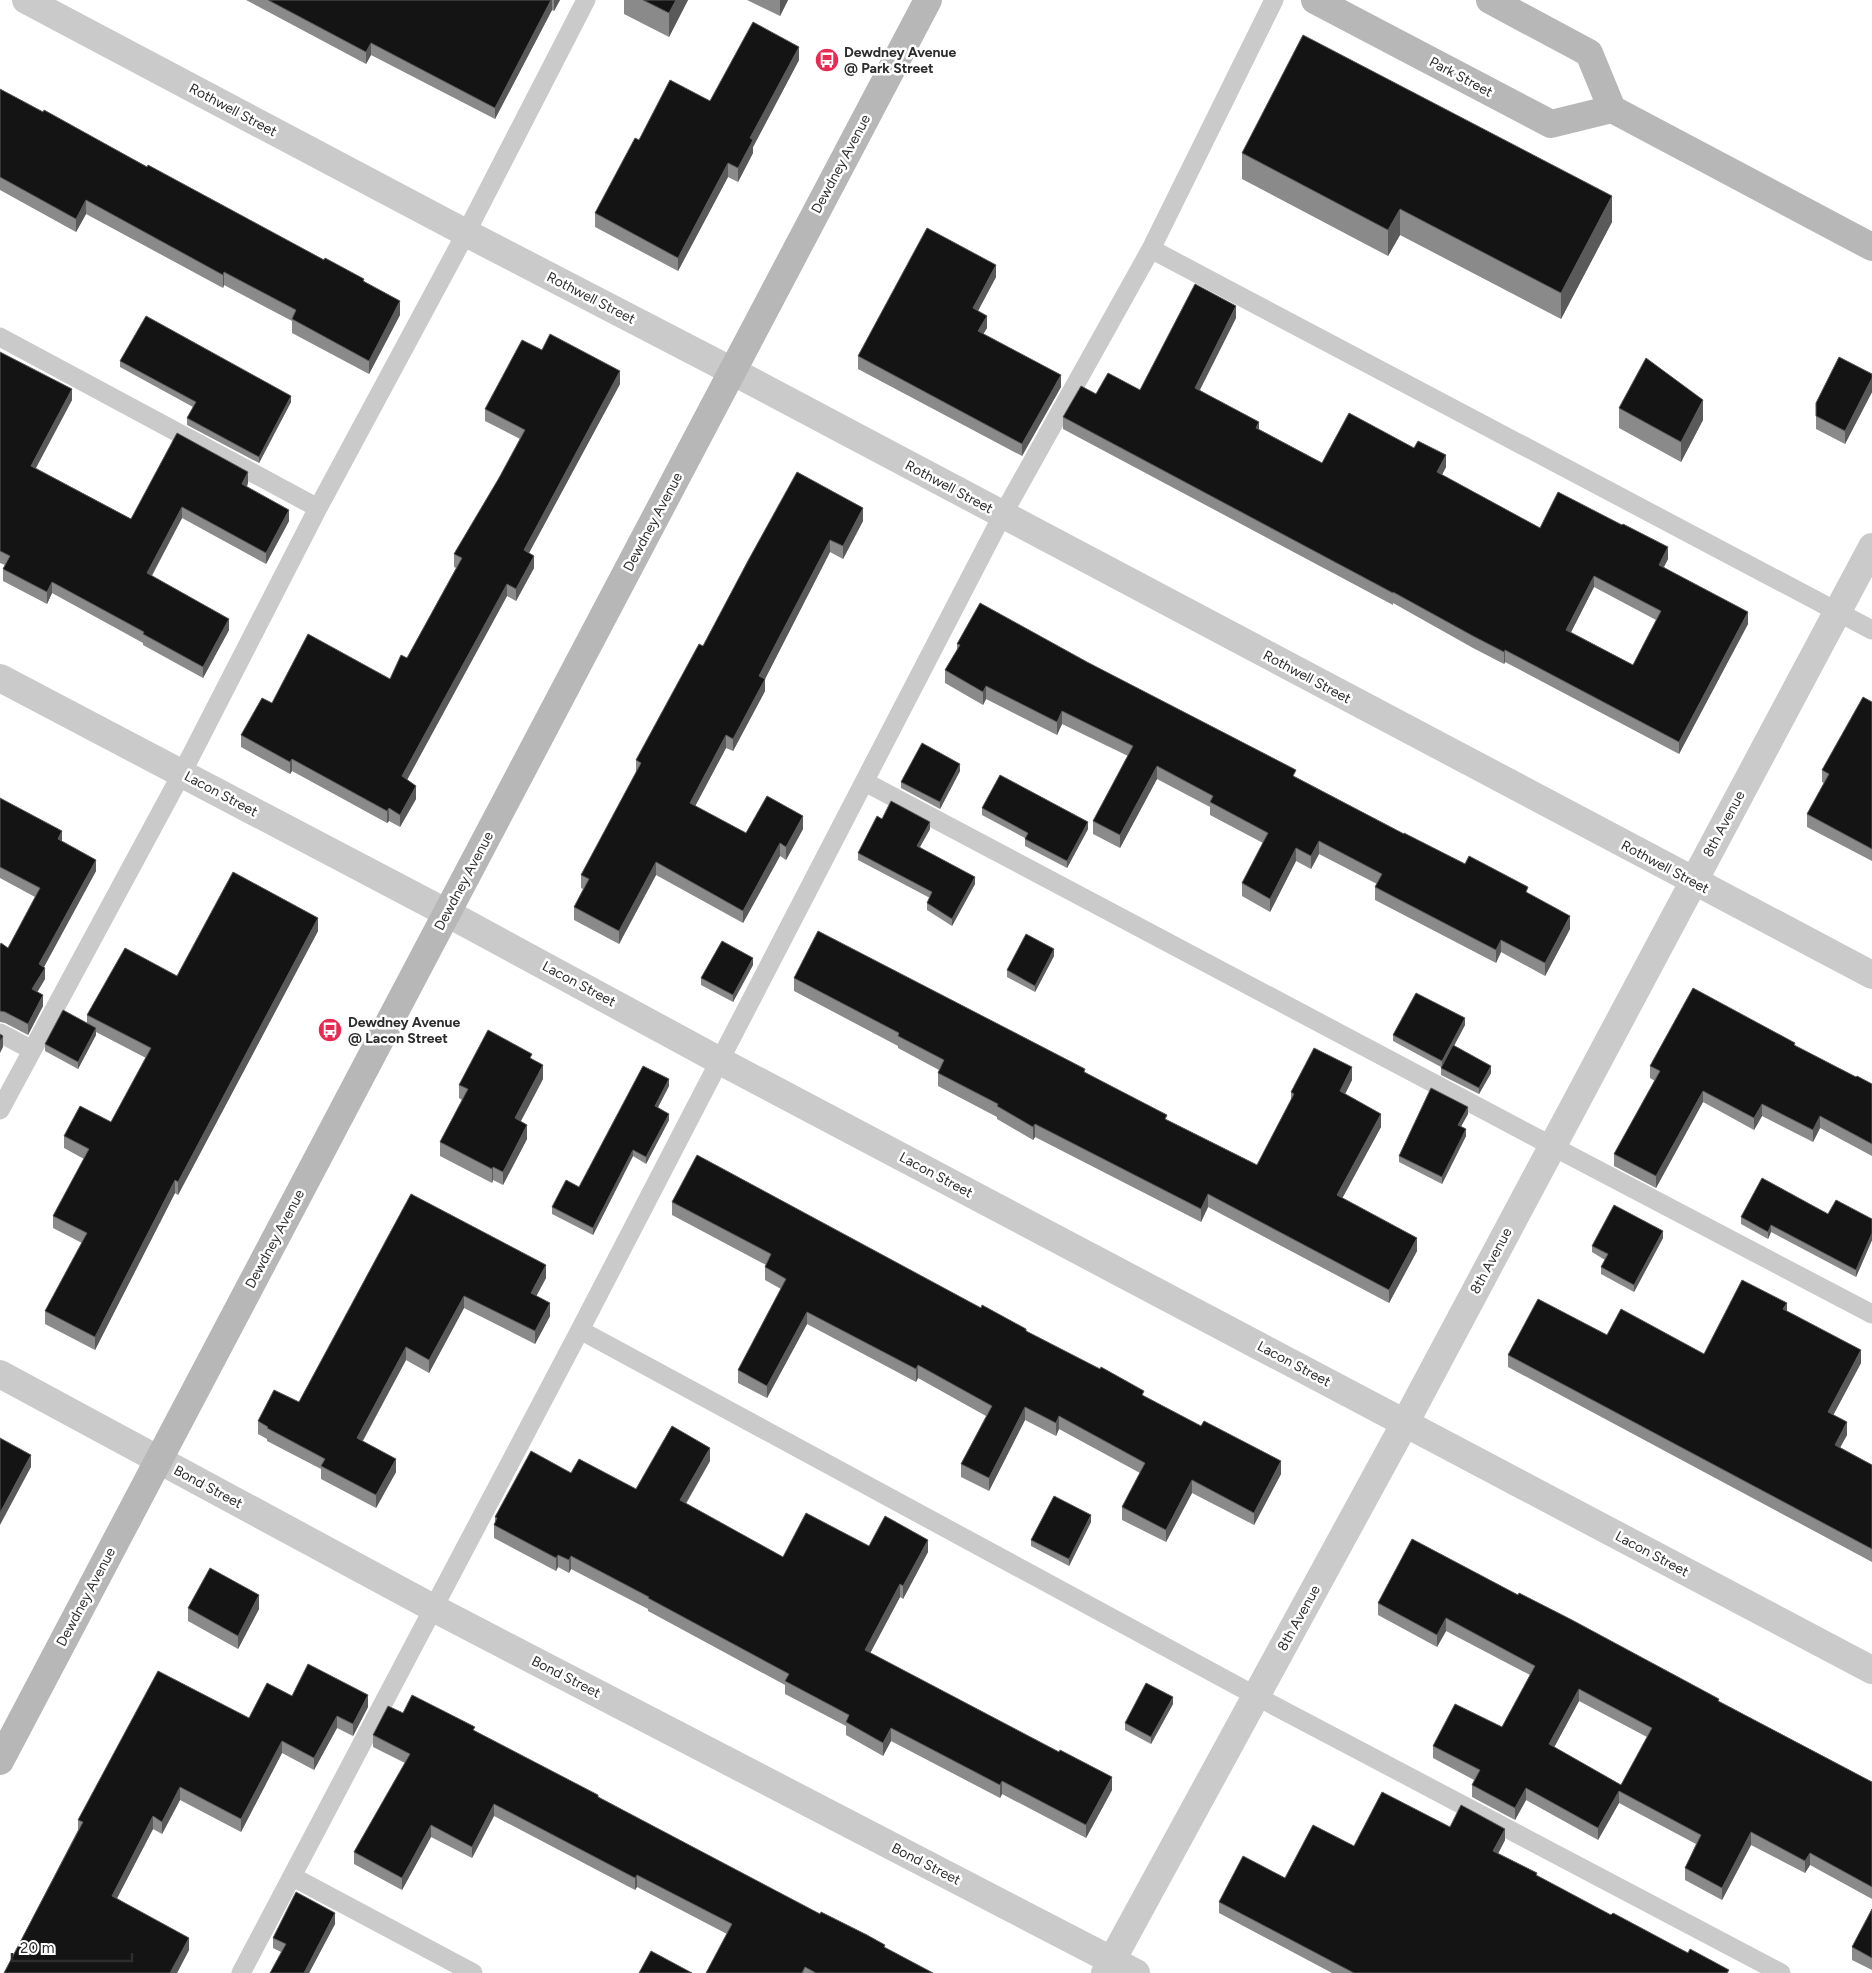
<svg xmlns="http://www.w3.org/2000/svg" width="1872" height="1973" font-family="Figtree,sans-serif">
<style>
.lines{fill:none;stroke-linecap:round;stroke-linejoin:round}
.lane{stroke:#cacaca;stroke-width:19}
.street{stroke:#cacaca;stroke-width:28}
.secondary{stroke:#b7b7b7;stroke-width:28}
.wall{fill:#8a8a8a;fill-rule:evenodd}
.shaded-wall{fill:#5a5a5a}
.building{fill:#141414;stroke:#5a5a5a;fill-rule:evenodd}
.labels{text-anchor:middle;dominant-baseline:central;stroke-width:5;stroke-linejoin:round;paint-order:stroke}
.poi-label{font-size:14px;font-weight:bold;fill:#2d2d2d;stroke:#fff;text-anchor:start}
.street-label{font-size:14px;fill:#2d2d2d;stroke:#fff}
</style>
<rect width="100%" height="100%" fill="#fff"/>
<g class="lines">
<!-- lane -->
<path class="lane" d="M1151,249l721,381
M0,337l318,171
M865,782l687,364 320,168
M0,1033l32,17
M0,1110l182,-337 136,-265 148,-275 120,-233
M580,1330l676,366 525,277
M293,1877l180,96
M241,1973l339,-643 422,-814 149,-267 123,-249"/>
<!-- street -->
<path class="street" d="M26,0l440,233 266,138 1140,604
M0,678l447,235 273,148 1152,609
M0,1374l435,235 701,364
M1105,1973l300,-550 467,-876"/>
<!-- secondary -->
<path class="secondary" d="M1315,0l236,124 61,-15
M1490,0l99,53 23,56 260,138
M0,1761l928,-1761"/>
</g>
<!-- wall -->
<path class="wall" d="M246,0h314l-6,11 -2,-1 -57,109 -124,-64 -5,9z
M624,0h64l-19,37 -45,-23z
M747,0h41l-8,16z
M799,60l-46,87v6l-15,29 -10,-5 -50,94 -83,-44v-14l44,-73 71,-39z
M0,89l364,192 36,34 -31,59 -77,-41v-12l-68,-36 -1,3 -137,-74 -10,18 -76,-42v1z
M1242,153l370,69 -51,97 -161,-84 -12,21 -146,-77z
M996,277l-18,34 9,17 -4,6 78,53 -39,69 -164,-87v-13z
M1236,318l-36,72 59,39 63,34 124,4 -4,8 98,53 128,31 -4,8 84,57 -69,130 -174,-92 -1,2 -31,-16 -80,-45v2l-330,-176v-12l33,-23 44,-4zM1594,587l62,33 -23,45 -62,-33z
M542,350l78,34 -91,169 5,15 -18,33 -9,-5 -100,184 9,19 -16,28 -11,-6 -2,2 -95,-52 -2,3 -49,-27v-12l31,-32 118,-24 17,-21 49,-90 -2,-1v-13l45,-76 21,-39 -35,-18v-12z
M0,352l72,48 -36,68 95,51 117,-36 -1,4 42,34 -23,43 -84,-46 -30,58 77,54 -26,48 -60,-33v-2l-91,-50 -5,11 -44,-23v-12l2,-4 -5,-2z
M120,361l171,41 -32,61 -72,-38v-7l6,-11 -73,-40z
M1872,374v18l-27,52 -29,-15v-26z
M1619,408l84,12 -22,42 -62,-34z
M863,521l-20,38 -13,-7 -65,127v12l-32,60 -7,-3 -31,58 51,27 57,-4 -17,31 -6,-4 -37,67 -87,-48 -37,69 -45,-24v-13l9,-18 -2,-1v-13l55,-102v-13l67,-114 46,-87z
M957,644l339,133 108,57 124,60 42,35 -25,47 -44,-24 -5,11 -121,-63v-13l2,-3 -58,-30 -8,15 -15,-8 -26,51 -28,-16v-13l21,-40 -53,-28v-8l-53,-28 -37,69 -27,-14v-13l35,-65 -66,-32 -5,11 -71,-36 -3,6 -38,-22v-13l12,-20z
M1872,702v159l-65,-34v-13l17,-31 -2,-1v-12z
M960,771l-20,38 -39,-21v-6z
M0,798l62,44 34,29 -52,96 1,12 -8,13 6,14 -15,29 -23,-12 -5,-1v-77l8,3 27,-51 -35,-19z
M982,808l106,21 -21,39 -42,-22v-8l-43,-23z
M882,819l48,10 -10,18 55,37 -23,42 -25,-16v-7l3,-5 -72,-38v-7z
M318,931l-140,264 -3,-2 -80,157 -50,-26v-13l37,-68 -29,-15v-12l31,-57 -20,-11v-12l47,-14 35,-64 -50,-26v3l-18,34 -33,-18v-7l42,-21v-8l90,-39z
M1054,956l-19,36 -28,-15v-7z
M753,965l-20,37 -32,-17v-7z
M794,978l291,94 82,48 90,45 34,-65v-8l61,-12 -7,14 36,33 -39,71 75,53 -28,52 -181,-96 -7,15 -166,-85 -2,3 -36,-21v-2l-59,-31v-13l1,-3 -41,-22v-2l-104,-55z
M1465,1025l-11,21 37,27 -12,21 -38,-19v-8l-48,-26v-6z
M1795,1046l61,31 16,7v72l-52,-28 -7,14 -51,-26 -8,14 -51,-28 -47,86 -42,-22v-12l41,-73 -5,-3v-12z
M532,1060l11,19 -22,42 6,18 -24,46 -10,-5 -1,3 -52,-27v-14l22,-42 -3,-2v-13z
M669,1086l-11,21 11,13 -23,44 -13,-8 -40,79 -41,-21v-7l27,-20z
M1468,1114l-7,12 5,10 -24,48 -43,-22v-6z
M411,1194l135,84 -10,18 14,20 -15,28 -71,-36 -35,65 -23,-13 -43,81 33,31 -20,36 -55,-29v-10l-54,-28v-2l-9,-5v-13l41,-19z
M672,1202l309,106 45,23 118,65 137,78 -27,51 -62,-32 -26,49 -44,-22v-13l18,-34 -81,-44 -3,7 -31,-16 -36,71 -28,-14v-13l25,-48 -68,-38 -2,4 -109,-58 -40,74 -29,-15v-13l43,-81 -16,-9v-13l1,-2 -94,-50z
M1828,1214l44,5v21l-16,37 -85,-45 -3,7 -27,-15v-7z
M1663,1238l-29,54 -33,-18v-7l4,-7 -13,-8v-6z
M1787,1311l74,52 -28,52 14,20 -7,12 32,18v97l-364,-195v-12l99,-20 97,19z
M710,1461l-24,43 97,53 86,-11 59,6 -25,47 -3,-2 -30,56 242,137 -26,48 -84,-44 -2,4 -109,-57 -8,15 -37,-21v-9l-61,-32v-9l-137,-74v-2l-77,-40 -2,4 -11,-6 -2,4 -62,-33v-13l1,-3v-5l76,-44 65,16z
M1091,1522l-22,44 -38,-20v-6z
M1412,1539l460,243v117l-62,-34 -5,8 -54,-28 -29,55 -37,-20v-12l11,-24 -77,-41 -21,37 -72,-40 -11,20 -43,-23v-12l2,-5 -41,-22v-12l69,-19 28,-52 -84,-44 -9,16 -59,-32v-12zM1579,1701l68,36 -26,48 -67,-38z
M188,1608l71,1 -21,40 -50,-28z
M292,1696l76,11 -15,29 -16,-8 -23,42 -32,-17 -41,79 -61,-32 -18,34 -9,-5 -36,69 72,52 -12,23h-173l74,-143v-10l171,-102z
M1173,1704l-22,40 -26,-14v-7z
M403,1713l72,18 255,136 203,106h-227l21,-39 -90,-47 -2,3 -141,-74 -22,42 -41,-21 -29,53 -48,-26v-12l51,-89 -32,-16v-12z
M1450,1827l55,13 -7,14 39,22 74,39 118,58h-397l-113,-60v-11l66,-24 69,-32z
M1872,1909v61l-20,-10v-13z
M335,1924l-26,49h-39l11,-21 -8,-4v-10z"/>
<!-- shaded-wall -->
<path class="shaded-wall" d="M551,0h1v10l-57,109v-11z
M554,0h6l-6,11z
M676,0h12l-19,37v-24z
M780,0h8l-8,16z
M371,43v12l-5,9v-12z
M799,47v13l-46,87v6l-15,29v-14l12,-30z
M728,163v14l-50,94v-13z
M1612,196v26l-51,97v-26z
M86,200v14l-10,18v-13z
M1400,209v26l-12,21v-26z
M996,265v12l-23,43v-12z
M224,272v13l-1,3v-13z
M400,301v14l-31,59v-13z
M1236,306v12l-41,81v-11z
M987,316v12l-9,15v-12z
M620,371v13l-96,178v-12z
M1061,375v12l-39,69v-12z
M1872,378v14l-27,52v-13z
M72,389v11l-41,77v-11z
M291,396v6l-32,61v-6z
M1703,400v20l-22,42v-20z
M1259,422v11l-3,-5z
M1446,455v12l-9,17v-12z
M248,472v11l-6,13v-12z
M182,507v11l-35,66v-11z
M863,508v13l-20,38v-13z
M289,510v11l-23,43v-11z
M830,540v12l-65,127v12l-32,60v-12l26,-63z
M1668,547v12l-9,17v-11z
M534,556v12l-18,33v-12z
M1594,576v11l-28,55v-12z
M52,582v11l-5,11v-12z
M507,584v12l-105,193v-13z
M1748,612v12l-69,130v-12z
M229,619v11l-26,48v-11z
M1505,650v12l-1,2v-12z
M986,686v13l-3,6v-13z
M1062,711v13l-5,11v-13z
M726,735v13l-36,68v-13z
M292,759v12l-2,3v-12z
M960,764v7l-20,38v-7z
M1157,766v13l-37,69v-13z
M416,786v13l-16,28v-12z
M389,808v13l-2,2v-12z
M803,816v13l-17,31v-13z
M930,822v7l-13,23v-6z
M1088,822v7l-21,39v-7z
M62,831v12l-4,-4z
M1319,841v13l-8,15v-13z
M780,843v13l-37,67v-12z
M1296,848v13l-26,51v-13z
M96,860v11l-57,105v-12z
M656,862v13l-37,69v-13z
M975,877v7l-23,42v-7z
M1570,916v13l-25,47v-13z
M318,918v13l-140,264v-13z
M1501,940v12l-5,11v-13z
M1054,949v7l-19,36v-6z
M753,958v7l-20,37v-7z
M45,968v11l-13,22v-12z
M43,995v11l-15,29v-11z
M1465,1018v7l-23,43v-7z
M96,1028v7l-18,34v-7z
M3,1036v11l-3,6v-11z
M543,1065v14l-28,53v-14z
M1491,1066v7l-12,21v-6z
M1352,1067v13l-12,24v-13z
M669,1079v7l-14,27v-7z
M1703,1091v11l-47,86v-12z
M1762,1104v12l-8,14v-12z
M1468,1107v7l-10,18v-7z
M669,1114v6l-23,44v-7z
M1381,1114v13l-44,81v-13z
M1820,1116v12l-7,14v-12z
M1035,1124v13l-2,3v-13z
M527,1125v14l-24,46v-13z
M1466,1129v7l-24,48v-7z
M633,1150v6l-40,79v-7z
M493,1167v13l-1,3v-14z
M175,1180v13l-80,157v-13z
M1208,1194v13l-7,15v-13z
M1771,1225v7l-3,7v-7z
M1663,1231v7l-29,54v-7z
M1872,1233v7l-16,37v-7z
M1417,1238v13l-28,52v-13z
M546,1265v13l-15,28v-13z
M464,1296v12l-35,65v-13z
M550,1303v13l-15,28v-13z
M1787,1303v13l-4,-7z
M807,1312v12l-40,74v-12z
M406,1347v13l-49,91v-13z
M1861,1350v13l-33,62v-13z
M918,1365v13l-2,4v-13z
M1025,1407v13l-36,71v-13z
M1059,1416v13l-3,7v-13z
M1847,1422v13l-12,22v-12z
M710,1448v13l-30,52v-13z
M31,1455v12l-31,58v-12z
M396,1459v13l-20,36v-13z
M1281,1461v13l-27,51v-12z
M1192,1480v13l-26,49v-12z
M1091,1515v7l-22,44v-7z
M928,1540v12l-25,47v-13z
M558,1555v12l-2,4v-13z
M571,1556v13l-2,4v-13z
M900,1584v13l-35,66v-13z
M259,1595v14l-21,40v-13z
M1446,1618v13l-9,16v-12z
M1579,1689v12l-30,56v-13z
M368,1695v12l-15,29v-12z
M1173,1697v7l-22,40v-7z
M337,1716v12l-23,42v-12z
M891,1728v13l-8,15v-13z
M282,1741v12l-41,79v-13z
M1112,1777v13l-26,48v-13z
M1002,1781v13l-2,4v-13z
M180,1787v13l-18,34v-12z
M1526,1788v12l-11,20v-12z
M1619,1791v12l-21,37v-12z
M494,1804v12l-22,42v-11z
M153,1816v13l-41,79v-12z
M431,1825v12l-29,53v-12z
M1505,1829v11l-12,23v-12z
M1751,1832v13l-29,55v-12z
M1810,1853v12l-5,8v-12z
M637,1875v12l-2,3v-12z
M335,1913v11l-26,49h-5z
M189,1938v12l-12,23h-7z"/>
<!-- building -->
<path class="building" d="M268,0h283l-56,108 -124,-65 -5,9z
M643,0h33l-7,13z
M753,22l46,25 -49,91 3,2 -15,28 -10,-5 -50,95 -83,-45 40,-75 4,2 31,-60 40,21z
M1303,35l309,161 -51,97 -161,-84 -12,21 -146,-77z
M0,89l43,23 1,-2 103,57 1,-2 176,95 1,-2 39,21 -1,2 37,20 -31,60 -77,-42 4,-9 -72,-38 -1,3 -137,-75 -10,19 -76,-42v1z
M927,228l69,37 -23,43 14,8 -9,15 83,44 -39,69 -164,-88z
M1195,284l41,22 -41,82 64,34 -3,6 66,35 27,-50 65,35 4,-7 28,14 -9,17 103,56 18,-36 64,33 1,-1 45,23 -9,18 89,47 -69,130 -174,-92 -1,2 -31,-16 -80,-44v1l-330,-176 18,-31 15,8 12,-21 32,17zM1594,576l67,35 -28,54 -67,-35z
M146,316l145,80 -32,61 -72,-39 9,-16 -76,-41z
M550,334l70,37 -96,179 10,6 -18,33 -9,-5 -105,192 14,10 -16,29 -11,-7 -2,3 -95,-52 -2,3 -49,-27 21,-37 10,5 36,-69 82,45 11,-24 6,3 55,-100 -8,-4 45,-76 26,-48 -40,-21 37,-69 20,10z
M0,352l72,37 -41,77 100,53 46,-86 71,39 -6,12 47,26 -23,43 -84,-46 -35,66 82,46 -26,48 -60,-33 1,-2 -92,-50 -5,10 -44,-23 7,-13 -10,-5z
M1839,357l33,17v4l-27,53 -29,-15v-13z
M1646,358l57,42 -22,42 -62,-34z
M797,472l66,36 -20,38 -13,-6 -71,136 6,3 -32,60 -7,-4 -36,68 56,30 21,-37 36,20 -17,31 -6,-4 -37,68 -87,-49 -37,69 -45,-24 15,-28 -8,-4 60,-112 -5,-3 63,-116 4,2 46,-87z
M980,603l107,59 209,108 -3,6 111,58v-1l61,31 4,-8 59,31 -2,5 44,24 -25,47 -44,-23 -5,10 -121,-63 7,-13 -63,-33 -8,15 -15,-8 -26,51 -28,-16 26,-50 -58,-31 3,-6 -56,-30 -37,69 -27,-14 40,-75 -71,-35 -5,11 -71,-36 -3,6 -38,-22 15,-25 -3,-1z
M1863,697l9,5v147l-65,-35 22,-40 -7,-4z
M922,743l38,21 -20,38 -39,-20z
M1000,775l88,47 -21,39 -42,-22 3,-6 -46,-25z
M0,798l62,33 -4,8 38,21 -57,104 6,4 -13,21 11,6 -15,29 -23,-12 -5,-1v-66l1,-2 7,5 32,-60 -40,-21z
M891,801l39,21 -13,24 58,31 -23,42 -25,-16 5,-11 -74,-39 19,-37 5,3z
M233,872l85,46 -140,264 -3,-2 -80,157 -50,-26 42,-78 -34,-17 36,-67 -25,-13 16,-30 31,16 40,-74 -64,-33 38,-67 52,28z
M818,931l267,138 -1,3 83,43 -2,4 92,46 37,-71 -3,-2 23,-44 38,19 -12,24 41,23 -44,81 80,43 -28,52 -181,-96 -7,15 -166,-85 -2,3 -36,-21 1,-2 -60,-31 6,-13 -46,-24 1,-3 -105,-55z
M1026,934l28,15 -19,37 -28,-16z
M722,941l31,17 -20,37 -32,-17z
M1693,988l102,55 -1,2 62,32 1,-1 15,8v60l-52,-28 -7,14 -51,-26 -8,14 -51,-27 -47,85 -42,-22 46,-83 -10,-5z
M1416,993l49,25 -23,43 -49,-26z
M63,1010l33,18 -18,34 -33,-18z
M488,1030l44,24 -2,4 13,7 -28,53 12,7 -24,47 -10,-5 -1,2 -52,-27 28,-53 -9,-4z
M0,1034l3,2 -3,6z
M1453,1045l38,21 -12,22 -38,-20z
M643,1066l26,13 -14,27 14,8 -23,43 -13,-7 -40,78 -41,-21 14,-27 13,7z
M1431,1088l37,19 -10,18 8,4 -24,48 -43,-21z
M697,1155l284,153 1,-3 44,24v2l74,38 1,-2 43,24 -2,4 59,31 3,-5 77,40 -27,52 -62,-33 -26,50 -44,-23 23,-44 -86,-47 -3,7 -31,-16 -36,71 -28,-14 31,-58 -74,-41 -2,4 -109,-57 -40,74 -29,-16 48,-91 -21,-12 6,-13 -99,-52z
M1762,1178l66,36 8,-14 36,19v14l-16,37 -85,-45 -3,7 -27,-15z
M411,1194l135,71 -15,28 19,10 -15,28 -71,-35 -35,64 -23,-13 -49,91 39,21 -20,36 -55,-29 4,-7 -58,-31 1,-1 -10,-6 16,-31 25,12z
M1614,1205l49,26 -29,54 -33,-18 7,-13 -16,-8z
M1742,1280l45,23 -4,6 78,41 -33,62 19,10 -12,23 37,20v84l-364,-194 30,-56 69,36 14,-26 83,45z
M672,1426l38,22 -30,52 103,57 23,-44 63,33 16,-30 43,24 -25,46 -3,-2 -35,66 194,102 1,-2 52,27 -26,48 -84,-44 -2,4 -109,-57 -8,15 -37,-21 3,-7 -64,-34 4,-7 -141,-76 1,-1 -78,-41 -2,4 -11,-5 -2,3 -62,-33 3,-7 -2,-1 36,-66 40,22 8,-14 57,30z
M0,1438l31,17 -31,58z
M1054,1496l37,19 -22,44 -38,-19z
M1412,1539l106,56 1,-2 53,27 147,79 -1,2 154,81v105l-62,-34 -5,8 -54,-29 -29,56 -37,-20 16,-33 -82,-44 -21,37 -72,-40 -11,20 -43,-23 8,-15 -47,-24 22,-42 47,23 33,-61 -89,-48 -9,17 -59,-32zM1579,1689l73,39 -31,57 -72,-41z
M210,1568l49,27 -21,41 -50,-28z
M308,1664l60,31 -15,29 -16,-8 -23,42 -32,-17 -41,78 -61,-32 -18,35 -9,-6 -41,80 77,42 -19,35h-166l79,-151 -5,-2 80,-149 91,47 18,-35 25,13z
M1146,1683l27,14 -22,40 -26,-14z
M412,1695l63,32 -2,3 125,65v2l222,117 1,-2 46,23 18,10 -1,2 49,26h-117l-11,-6 -3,6h-96l26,-49 -95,-49 -2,3 -141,-74 -22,43 -41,-22 -29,53 -48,-26 56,-98 -37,-19 15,-29 15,7z
M1382,1792l68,35 11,-22 44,24 -12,22 44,22 -1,2 75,40 2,-2 75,40 2,-4 39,21 -2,3h-373l-135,-71 24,-46 42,22 28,-53 41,21z
M296,1892l39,21 -31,60h-34l16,-29 -13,-6z
M1872,1909v49l-20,-11z
M651,1951l41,22h-53z"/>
<!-- icons -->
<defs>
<g id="bus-disc" transform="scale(1.25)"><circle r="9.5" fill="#e82a52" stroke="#fff"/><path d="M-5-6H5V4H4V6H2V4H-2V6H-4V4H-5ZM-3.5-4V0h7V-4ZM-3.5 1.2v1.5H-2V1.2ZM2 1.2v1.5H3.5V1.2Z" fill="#fff"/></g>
</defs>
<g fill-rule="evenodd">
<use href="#bus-disc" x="827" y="60"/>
<use href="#bus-disc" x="330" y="1030"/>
</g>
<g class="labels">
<!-- poi labels -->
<g class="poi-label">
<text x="844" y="52">Dewdney Avenue<tspan x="844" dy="16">@ Park Street</tspan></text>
<text x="348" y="1022">Dewdney Avenue<tspan x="348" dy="16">@ Lacon Street</tspan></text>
</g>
<!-- street labels -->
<g class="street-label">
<text transform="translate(1461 77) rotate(28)">Park Street</text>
<text transform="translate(233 110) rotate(28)">Rothwell Street</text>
<text transform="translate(841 164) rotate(-62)">Dewdney Avenue</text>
<text transform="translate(591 298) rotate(27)">Rothwell Street</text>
<text transform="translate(949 487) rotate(28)">Rothwell Street</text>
<text transform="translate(653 522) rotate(-62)">Dewdney Avenue</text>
<text transform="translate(1307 677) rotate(28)">Rothwell Street</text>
<text transform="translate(221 794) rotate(28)">Lacon Street</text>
<text transform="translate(1724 824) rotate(-62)">8th Avenue</text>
<text transform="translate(1665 867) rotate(28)">Rothwell Street</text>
<text transform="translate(464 881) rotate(-62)">Dewdney Avenue</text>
<text transform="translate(579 984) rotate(28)">Lacon Street</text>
<text transform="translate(936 1175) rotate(28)">Lacon Street</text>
<text transform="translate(275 1239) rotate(-62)">Dewdney Avenue</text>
<text transform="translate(1491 1261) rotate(-62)">8th Avenue</text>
<text transform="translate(1294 1364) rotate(28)">Lacon Street</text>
<text transform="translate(208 1487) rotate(28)">Bond Street</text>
<text transform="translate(1652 1554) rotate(28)">Lacon Street</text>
<text transform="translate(86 1597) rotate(-62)">Dewdney Avenue</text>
<text transform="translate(1299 1618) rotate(-61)">8th Avenue</text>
<text transform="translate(566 1677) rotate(27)">Bond Street</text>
<text transform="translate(926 1864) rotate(27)">Bond Street</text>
</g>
</g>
<!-- scale -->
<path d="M12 1953v8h120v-8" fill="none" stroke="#2d2d2d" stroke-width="2.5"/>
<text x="20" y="1953" font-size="15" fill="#2d2d2d" stroke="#ffffff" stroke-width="4" paint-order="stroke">20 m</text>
</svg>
